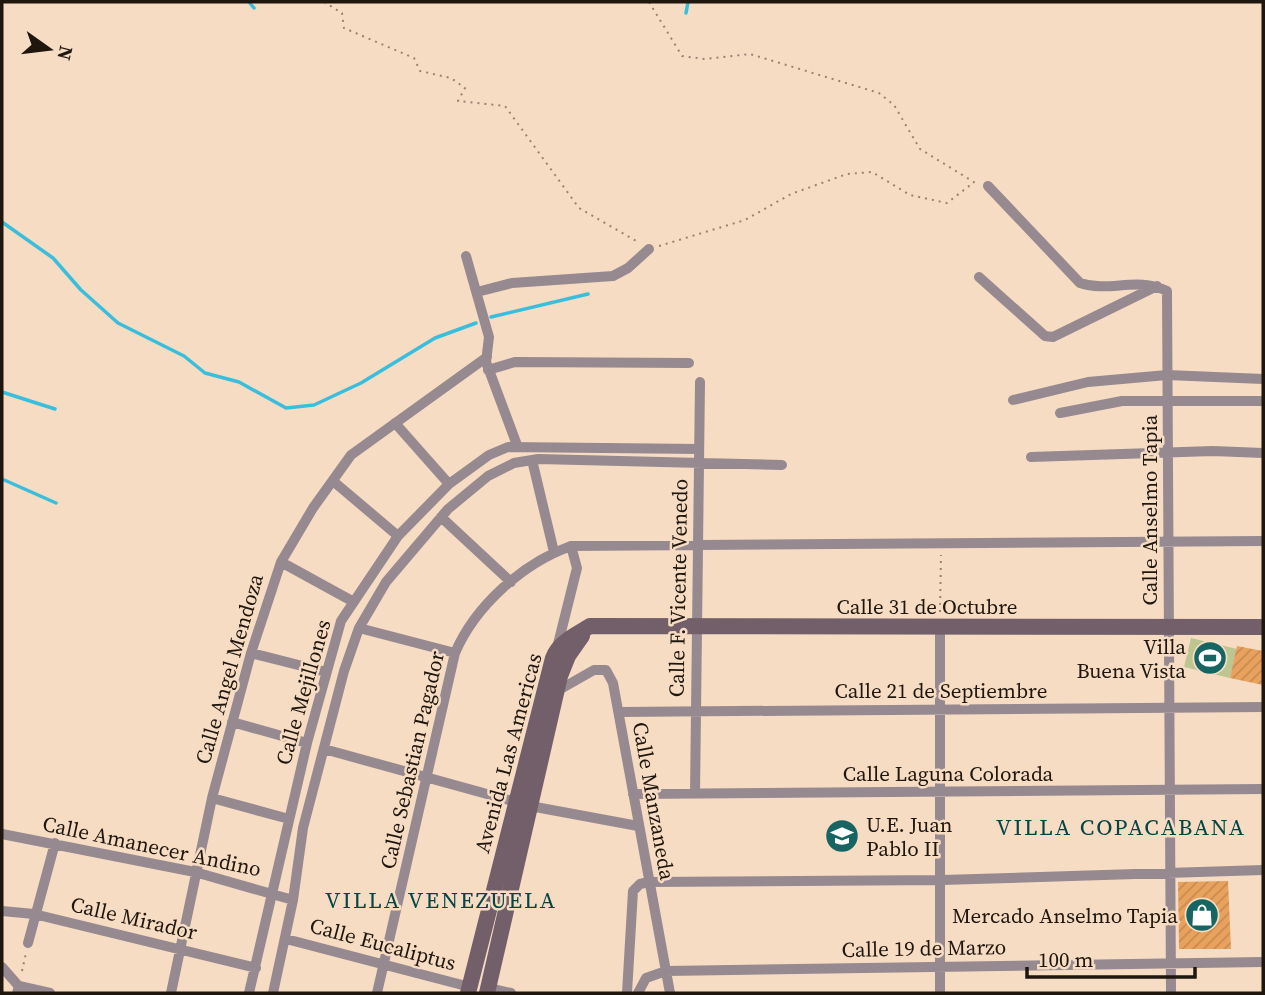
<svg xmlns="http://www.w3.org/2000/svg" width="1265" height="995" font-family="'Source Serif 4',serif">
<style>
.green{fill:#bdc590}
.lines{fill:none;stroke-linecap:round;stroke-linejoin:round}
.stream{stroke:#39bfdd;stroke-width:3.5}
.building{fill:url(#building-hatch)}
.path{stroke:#968372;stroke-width:2;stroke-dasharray:2 5;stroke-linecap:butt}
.street{stroke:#978990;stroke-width:10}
.secondary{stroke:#735f69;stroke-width:16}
.labels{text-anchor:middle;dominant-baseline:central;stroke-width:5;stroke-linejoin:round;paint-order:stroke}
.street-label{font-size:21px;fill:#1f160d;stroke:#f7dcc4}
.poi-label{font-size:21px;fill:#1f160d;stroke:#f7dcc4;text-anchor:end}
.neighbourhood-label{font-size:23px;letter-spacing:2px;fill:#034645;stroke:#f7dcc4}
</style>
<defs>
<pattern id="building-hatch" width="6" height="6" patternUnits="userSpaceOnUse" patternTransform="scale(1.75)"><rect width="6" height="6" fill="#e9a25e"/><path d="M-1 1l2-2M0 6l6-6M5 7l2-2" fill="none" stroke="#c78b50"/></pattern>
</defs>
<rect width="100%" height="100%" fill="#f7dcc4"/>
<!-- green -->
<path class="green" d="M1191,638l46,11 -7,29 -46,-11z"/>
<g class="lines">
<!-- stream -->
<path class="stream" d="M249,2l5,6
M686,13l2,-11
M2,222l51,36 28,32 37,33 66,33 21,17 34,9 47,26 28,-3 47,-22 74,-45 41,-15
M491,317l97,-23
M2,392l53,17
M2,479l54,24"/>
</g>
<!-- building -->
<path class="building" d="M1237,646l26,5v34l-33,-7z
M1228,881l3,68h-52l-1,-67z"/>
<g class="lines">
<!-- path -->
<path class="path" d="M324,2l18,11 2,15 70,30 6,13 31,7 14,10 -7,13 47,5 74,102 59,34
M649,2l33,54 22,3 46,-5 129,39 15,12 26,44 57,35
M659,246l86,-26 46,-26 56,-20 25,-2 38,23 37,8 26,-20
M940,612l1,-57
M22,971l4,-18"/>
<!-- street -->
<path class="street" d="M988,186l92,97c30,10 56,-7 87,8l4,702
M466,256l23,81 -3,25 31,83
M979,277l66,59 8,1 104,-51
M477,292l35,-9 101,-7 15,-8 21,-19
M488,370l27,-8 174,1
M1013,400l75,-18 79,-7 96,4
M1060,413l62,-12h141
M395,423l54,61
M1031,457l182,-6 50,2
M532,460l22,92
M333,481l65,55
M441,517l70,65
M281,562l71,39
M940,627v366
M359,628l96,25
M557,648l20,-80 -6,-22
M251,653l75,19
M557,691l37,-21h12l7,13 57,310
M619,712l644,-5
M232,722l75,21
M324,749l192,53
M633,794l630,-5
M695,794l5,-412
M212,798l77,21
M530,806l108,20
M2,834l193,38 98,28
M2,911l32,3 222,54
M286,939l184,48
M28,943l27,-100
M2,967l21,24
M488,988l23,5
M17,993l2,-7 31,7
M171,993l41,-195 39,-145 30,-91 32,-54 38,-53 136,-98
M249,993l58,-250 34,-122 57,-85 51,-52 40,-29 19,-8 191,2
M273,993l20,-93 10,-72 41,-157 15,-43 27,-46 62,-73 40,-33 26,-13 24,-4 244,6
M377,993l78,-340c20,-47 68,-90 116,-107l692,-5
M627,993l6,-102 7,-7 9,-2 293,-2 321,-10
M638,993l8,-15 20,-7 597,-9"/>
<!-- secondary -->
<path class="secondary" d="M468,993l85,-335c6,-16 23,-23 37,-32l673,1
M487,993l73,-317 8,-20 14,-20"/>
</g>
<!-- icons -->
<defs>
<g id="stadium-disc" transform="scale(1.75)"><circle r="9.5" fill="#166563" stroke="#f7dcc4"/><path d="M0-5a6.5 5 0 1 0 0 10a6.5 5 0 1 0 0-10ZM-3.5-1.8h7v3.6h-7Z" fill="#fff"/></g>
<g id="school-disc" transform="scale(1.75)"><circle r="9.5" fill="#166563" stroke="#f7dcc4"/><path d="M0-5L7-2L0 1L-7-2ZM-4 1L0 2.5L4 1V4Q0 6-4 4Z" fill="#fff"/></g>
<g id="shop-disc" transform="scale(1.75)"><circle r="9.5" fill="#166563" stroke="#f7dcc4"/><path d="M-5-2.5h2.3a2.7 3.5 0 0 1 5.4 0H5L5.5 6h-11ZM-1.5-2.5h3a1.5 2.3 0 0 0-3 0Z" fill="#fff"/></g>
</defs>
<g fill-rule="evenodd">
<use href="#stadium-disc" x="1210" y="658"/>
<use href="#school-disc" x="842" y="836"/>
<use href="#shop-disc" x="1202" y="915"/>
</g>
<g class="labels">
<!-- street labels -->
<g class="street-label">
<text transform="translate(1149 510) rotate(-90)">Calle Anselmo Tapia</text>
<text transform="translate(678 588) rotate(-89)">Calle F. Vicente Venedo</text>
<text x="927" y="606">Calle 31 de Octubre</text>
<text transform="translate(229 669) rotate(-74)">Calle Angel Mendoza</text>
<text x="941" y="690">Calle 21 de Septiembre</text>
<text transform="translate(303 692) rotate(-74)">Calle Mejillones</text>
<text transform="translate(508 753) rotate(-75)">Avenida Las Americas</text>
<text transform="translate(412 760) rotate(-77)">Calle Sebastian Pagador</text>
<text x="948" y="773">Calle Laguna Colorada</text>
<text transform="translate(654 801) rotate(80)">Calle Manzaneda</text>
<text transform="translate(152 846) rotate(12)">Calle Amanecer Andino</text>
<text transform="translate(134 918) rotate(13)">Calle Mirador</text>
<text transform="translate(383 944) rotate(15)">Calle Eucaliptus</text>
<text transform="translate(924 948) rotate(-1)">Calle 19 de Marzo</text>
</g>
<!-- poi labels -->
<g class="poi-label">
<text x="1186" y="646">Villa<tspan x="1186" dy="24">Buena Vista</tspan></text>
<text x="866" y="824" text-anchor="start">U.E. Juan<tspan x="866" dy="24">Pablo II</tspan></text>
<text x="1178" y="915">Mercado Anselmo Tapia</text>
</g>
<!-- neighbourhood labels -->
<g class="neighbourhood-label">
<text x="1121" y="827">VILLA COPACABANA</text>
<text x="441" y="900">VILLA VENEZUELA</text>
</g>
</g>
<!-- border -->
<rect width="1265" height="995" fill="none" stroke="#1f160d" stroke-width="7"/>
<!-- north arrow -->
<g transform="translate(49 49) rotate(104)" stroke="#f7dcc4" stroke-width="5" paint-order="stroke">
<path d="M0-5L12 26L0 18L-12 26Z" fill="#1f160d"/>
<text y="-10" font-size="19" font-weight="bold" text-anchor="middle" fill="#1f160d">N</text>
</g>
<!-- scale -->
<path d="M1027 967v10h168v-10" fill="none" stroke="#1f160d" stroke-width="3.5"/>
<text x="1038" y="967" font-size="21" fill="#1f160d" stroke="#f7dcc4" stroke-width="5" paint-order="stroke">100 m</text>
</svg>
